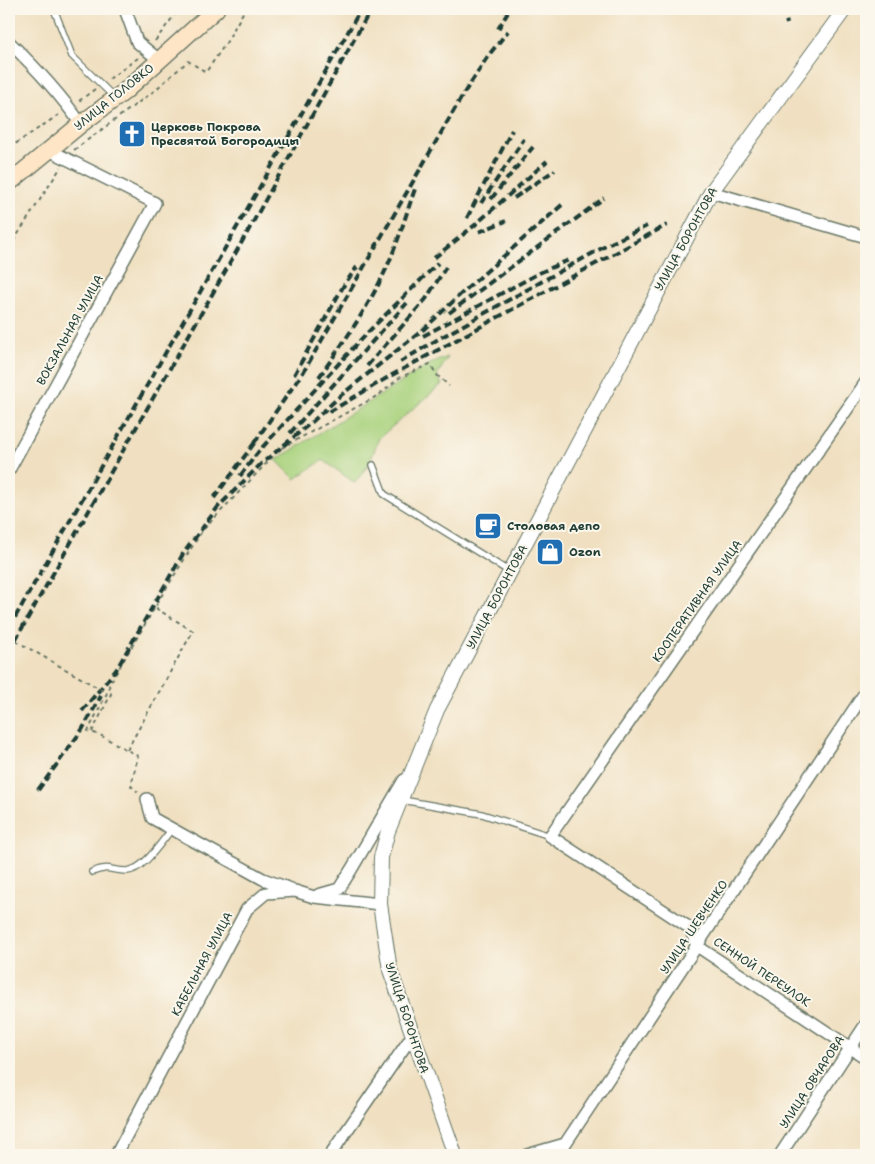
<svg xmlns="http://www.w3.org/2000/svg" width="875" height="1164" font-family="'Shantell Sans',sans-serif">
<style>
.green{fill:#a9d27d;stroke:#648858}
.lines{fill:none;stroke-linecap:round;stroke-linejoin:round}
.service-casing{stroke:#687665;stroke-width:8}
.minor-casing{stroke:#687665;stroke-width:14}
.tertiary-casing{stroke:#687665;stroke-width:16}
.secondary-casing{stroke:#687665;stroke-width:19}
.path{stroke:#687665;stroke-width:2;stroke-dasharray:4 4;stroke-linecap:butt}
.service{stroke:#fff;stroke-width:5.5}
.minor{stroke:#fff;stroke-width:11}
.tertiary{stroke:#fff;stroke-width:14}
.secondary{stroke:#fde5c5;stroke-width:16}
.rail{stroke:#1f3d34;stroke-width:4;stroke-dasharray:8 4;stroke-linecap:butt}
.path-bridge{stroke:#687665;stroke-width:2;stroke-dasharray:4 4;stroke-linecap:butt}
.labels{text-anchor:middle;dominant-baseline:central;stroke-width:4;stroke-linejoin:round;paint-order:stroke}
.street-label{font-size:12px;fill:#1f3d34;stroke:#fbf7ec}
.poi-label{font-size:12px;font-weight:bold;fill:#1f3d34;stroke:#fbf7ec;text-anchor:start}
</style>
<rect width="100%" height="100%" fill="#fbf7ec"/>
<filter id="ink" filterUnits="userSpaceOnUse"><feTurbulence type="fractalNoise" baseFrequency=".02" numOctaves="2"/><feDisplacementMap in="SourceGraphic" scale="10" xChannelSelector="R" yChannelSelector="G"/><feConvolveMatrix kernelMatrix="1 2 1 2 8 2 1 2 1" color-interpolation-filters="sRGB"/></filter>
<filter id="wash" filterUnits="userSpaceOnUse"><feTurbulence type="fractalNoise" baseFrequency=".0096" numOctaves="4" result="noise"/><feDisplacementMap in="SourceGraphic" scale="20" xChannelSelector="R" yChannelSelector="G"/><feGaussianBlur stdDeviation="1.12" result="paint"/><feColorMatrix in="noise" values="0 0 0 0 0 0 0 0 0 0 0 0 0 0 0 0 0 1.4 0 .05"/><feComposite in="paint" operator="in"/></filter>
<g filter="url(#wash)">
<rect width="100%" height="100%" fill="#f0e0c1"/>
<!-- green -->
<path class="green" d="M448,357l-11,18 5,9 -63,54 -10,26 -14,19 -32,-23 -28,19 -19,-19 154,-96z"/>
</g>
<g filter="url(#ink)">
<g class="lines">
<!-- service casing -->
<g class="service-casing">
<path id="service" d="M54,9l18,47 42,41
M373,465l11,29 126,78
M402,800l80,14 68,22
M92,872c17,-7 19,-1 35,-1 17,-1 34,-29 45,-42"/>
</g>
<!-- minor casing -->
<g class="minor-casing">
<path id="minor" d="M125,9l12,33 22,18
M9,42c26,25 51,52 72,82
M711,192l155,45
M866,382l-316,454 140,92 7,18 169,112
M9,470l146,-267 -106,-53
M147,799l5,19 111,61 28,10
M318,895l21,-6 12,-19 53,-90
M116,1155l131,-246 19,-16 29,-2 19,6 66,7
M330,1155l82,-119
M527,1155l38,-11 301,-453
M780,1155l86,-131"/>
</g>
<!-- tertiary casing -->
<g class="tertiary-casing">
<path id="tertiary" d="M455,1155l-65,-185 -10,-66 1,-47 7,-26 49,-121 274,-518 134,-183"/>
</g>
<!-- secondary casing -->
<g class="secondary-casing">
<path id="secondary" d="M9,183l72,-59 43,-32 92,-83"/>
</g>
<!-- path -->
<path class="path" d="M155,41l24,-32
M109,79l29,-21
M79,101l16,-12
M9,148l51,-34
M74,150l80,-59 34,-30 18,11 20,-29 19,-34
M9,248l52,-81
M107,693l-19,38 12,4 38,21 -7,30 7,6
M92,732l19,-38 -2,-9 48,-81
M127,750l66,-119 -36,-22v-6l45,-72 78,-82 99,-54 20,-17 31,-14 7,11 12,11"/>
<!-- service -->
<use href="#service" class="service"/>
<!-- minor -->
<use href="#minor" class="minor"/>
<!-- tertiary -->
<use href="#tertiary" class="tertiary"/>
<!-- secondary -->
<use href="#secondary" class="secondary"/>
<!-- rail -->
<path class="rail" d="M784,9l3,15
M498,29l12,-20
M514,198l41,-28
M491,199l42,-52
M481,203l43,-64
M467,218l45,-88
M479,232l27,-11
M434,258l41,-33 72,-64
M449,313l155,-115
M423,336l116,-63 30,-13
M400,362l40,-24 173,-96 34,-16
M367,366l59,-67 20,-32
M294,375l50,-90 13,-18
M319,377c26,-36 57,-81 73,-122 9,-22 15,-44 23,-66
M329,412l63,-37 275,-150
M290,433l117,-130
M254,443l50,-72 160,-278 24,-37 20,-25
M240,476l19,-25 105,-115 74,-73
M214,498l44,-60
M9,628l352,-619
M9,651l238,-418 124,-224
M82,711l34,-41 67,-116 35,-47 43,-43 51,-42 28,-26 84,-67 39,-37 100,-88
M38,790l44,-60 19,-34"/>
<!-- path-bridge -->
<path class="path-bridge" d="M9,637l98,56"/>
</g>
</g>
<!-- icons -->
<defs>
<g id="church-square" transform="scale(1.4375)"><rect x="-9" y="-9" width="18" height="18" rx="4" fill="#1f6fb2" stroke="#fbf7ec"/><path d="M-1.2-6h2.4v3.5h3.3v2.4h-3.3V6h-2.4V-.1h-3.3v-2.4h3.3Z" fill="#fff"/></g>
<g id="cafe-square" transform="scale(1.4375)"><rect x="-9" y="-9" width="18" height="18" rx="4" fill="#1f6fb2" stroke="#fbf7ec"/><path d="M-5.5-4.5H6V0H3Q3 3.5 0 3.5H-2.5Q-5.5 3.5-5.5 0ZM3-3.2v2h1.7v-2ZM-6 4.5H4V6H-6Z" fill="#fff"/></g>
<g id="shop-square" transform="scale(1.4375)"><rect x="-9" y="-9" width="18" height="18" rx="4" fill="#1f6fb2" stroke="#fbf7ec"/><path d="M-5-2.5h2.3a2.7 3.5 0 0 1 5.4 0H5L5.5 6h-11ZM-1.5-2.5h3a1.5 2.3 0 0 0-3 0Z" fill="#fff"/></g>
</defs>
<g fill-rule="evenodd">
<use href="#church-square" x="132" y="134"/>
<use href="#cafe-square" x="488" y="526"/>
<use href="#shop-square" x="550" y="552"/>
</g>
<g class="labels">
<!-- street labels -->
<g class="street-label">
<text transform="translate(114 97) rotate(-39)">УЛИЦА ГОЛОВКО</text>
<text transform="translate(686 239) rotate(-61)">УЛИЦА БОРОНТОВА</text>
<text transform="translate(70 330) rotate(-61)">ВОКЗАЛЬНАЯ УЛИЦА</text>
<text transform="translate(497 597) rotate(-62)">УЛИЦА БОРОНТОВА</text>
<text transform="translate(697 601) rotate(-55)">КООПЕРАТИВНАЯ УЛИЦА</text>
<text transform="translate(694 927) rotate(-56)">УЛИЦА ШЕВЧЕНКО</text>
<text transform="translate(202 964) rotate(-62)">КАБЕЛЬНАЯ УЛИЦА</text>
<text transform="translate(762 972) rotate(34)">СЕННОЙ ПЕРЕУЛОК</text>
<text transform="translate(407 1018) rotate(72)">УЛИЦА БОРОНТОВА</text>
<text transform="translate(812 1082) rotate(-57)">УЛИЦА ОВЧАРОВА</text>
</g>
<!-- poi labels -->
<g class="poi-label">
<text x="151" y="127">Церковь Покрова<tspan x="151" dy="14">Пресвятой Богородицы</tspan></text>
<text x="507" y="526">Столовая депо</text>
<text x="569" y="552">Ozon</text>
</g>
</g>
<!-- margin -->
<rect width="875" height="1164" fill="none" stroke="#fbf7ec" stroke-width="30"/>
</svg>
